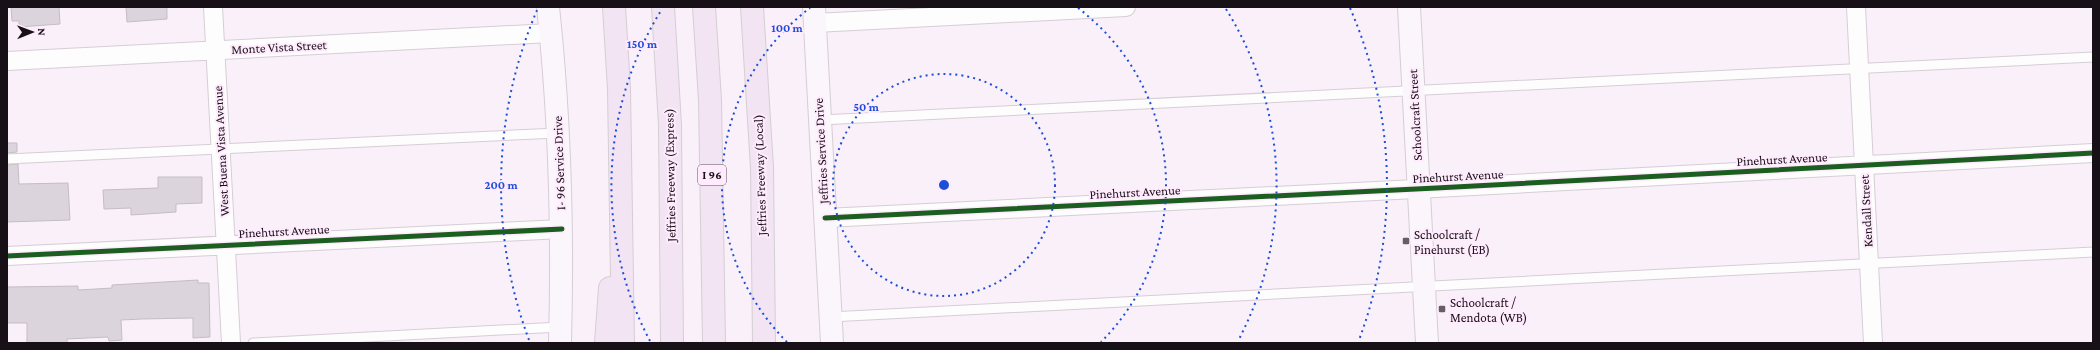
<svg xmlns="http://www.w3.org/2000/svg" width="2100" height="350" font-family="'Crimson Pro',serif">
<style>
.building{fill:#dcd4dc;stroke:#c5bdc5}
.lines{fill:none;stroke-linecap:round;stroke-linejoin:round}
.lane-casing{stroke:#d6cdd5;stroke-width:11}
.street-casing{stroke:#d6cdd5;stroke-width:20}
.secondary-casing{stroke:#d6cdd5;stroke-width:24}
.highway-casing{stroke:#d4ced3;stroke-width:24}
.lane{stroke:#fefdfe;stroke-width:9}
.street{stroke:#fefdfe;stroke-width:18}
.secondary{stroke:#fbf6fb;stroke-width:22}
.highway{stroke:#f2e4f2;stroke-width:22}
.cycleway-casing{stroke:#ffebfd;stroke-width:8}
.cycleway{stroke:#1b5e20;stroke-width:5}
.ring{fill:none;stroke:#1d4ed8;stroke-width:2;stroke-dasharray:2 4}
.poi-dot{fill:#665e66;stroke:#ffebfd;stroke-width:1.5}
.labels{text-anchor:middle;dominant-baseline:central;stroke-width:4;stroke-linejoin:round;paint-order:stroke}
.shield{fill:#ffebfd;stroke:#5d525b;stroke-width:1}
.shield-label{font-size:12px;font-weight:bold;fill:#171016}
.street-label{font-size:13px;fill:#171016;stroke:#ffebfd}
.poi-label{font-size:13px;fill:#171016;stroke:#ffebfd;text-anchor:start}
.centre{fill:#1d4ed8;stroke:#ffebfd;stroke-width:2}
.ring-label{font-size:12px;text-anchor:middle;font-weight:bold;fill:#1d4ed8;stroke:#ffebfd;stroke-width:4;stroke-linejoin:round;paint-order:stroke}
</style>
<rect width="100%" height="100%" fill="#faf0fa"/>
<!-- building -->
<path class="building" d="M11,7h48l1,17 -41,3v-6h-7z
M126,7h41v12l-40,3z
M7,143h10v9l-10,1z
M18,164l1,20 49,-1 2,37 -63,2v-57z
M158,177h44v26l-26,1v8l-45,3v-7l-27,1 -1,-19 55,-2z
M198,280v3h11l1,54 -17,1v-20l-51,1 -21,1 1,20 -13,1 -1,-4 -41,2v4h-40v-20h-20v-36l71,-1v4l34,-2v-3z"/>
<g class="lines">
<!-- lane casing -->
<g class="lane-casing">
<path id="lane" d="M820,120l1273,-63
M7,159l551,-26
M830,317l1263,-65
M253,343l307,-16"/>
</g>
<!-- street casing -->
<g class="street-casing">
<path id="street" d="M213,7l18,336
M1856,7l17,336
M815,23l311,-16
M7,61l544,-28
M825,218l611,-30 657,-35
M7,256l555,-27"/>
</g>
<!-- secondary casing -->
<g class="secondary-casing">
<path id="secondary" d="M548,7c12,112 15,224 12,336
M814,7l18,336
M1409,7l18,336"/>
</g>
<!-- highway casing -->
<g class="highway-casing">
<path id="highway" d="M614,7l5,82 4,254
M663,7l7,118 2,218
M704,7l6,93 4,243
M752,7l10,161 2,175
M606,343l4,-55"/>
</g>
<!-- lane -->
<use href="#lane" class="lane"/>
<!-- street -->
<use href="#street" class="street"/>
<!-- secondary -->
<use href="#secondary" class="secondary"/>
<!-- highway -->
<use href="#highway" class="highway"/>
<!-- cycleway casing -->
<g class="cycleway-casing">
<path id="cycleway" d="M825,218l611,-30 657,-35
M7,256l555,-27"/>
</g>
<!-- cycleway -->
<use href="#cycleway" class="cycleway"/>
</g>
<!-- distance rings -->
<g class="ring">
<circle cx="944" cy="185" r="111"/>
<path d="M787 342A222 222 0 0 1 810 8M1078 8A222 222 0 0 1 1101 342"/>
<path d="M650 341A333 333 0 0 1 662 9M1226 9A333 333 0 0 1 1238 341"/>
<path d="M529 340A443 443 0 0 1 538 8M1350 8A443 443 0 0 1 1359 340"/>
</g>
<!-- markers -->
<g class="poi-dot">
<rect x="1402" y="237" width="8" height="8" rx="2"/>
<rect x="1438" y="305" width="8" height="8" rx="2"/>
</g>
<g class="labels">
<!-- shield labels -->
<rect class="shield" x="698" y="165" width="28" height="20" rx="3"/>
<g class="shield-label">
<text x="712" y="175">I 96</text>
</g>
<!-- street labels -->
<g class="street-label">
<text transform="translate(279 47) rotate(-3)">Monte Vista Street</text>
<text transform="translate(1415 115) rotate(-93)">Schoolcraft Street</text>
<text transform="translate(221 151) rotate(-93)">West Buena Vista Avenue</text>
<text transform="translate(821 151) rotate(-93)">Jeffries Service Drive</text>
<text transform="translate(1782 159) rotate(-3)">Pinehurst Avenue</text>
<text transform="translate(559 163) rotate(-92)">I- 96 Service Drive</text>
<text transform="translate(670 175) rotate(-91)">Jeffries Freeway (Express)</text>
<text transform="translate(760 175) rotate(-92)">Jeffries Freeway (Local)</text>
<text transform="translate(1458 176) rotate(-3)">Pinehurst Avenue</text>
<text transform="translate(1135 192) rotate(-3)">Pinehurst Avenue</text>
<text transform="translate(1866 211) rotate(-93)">Kendall Street</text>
<text transform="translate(284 231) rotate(-3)">Pinehurst Avenue</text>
</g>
<!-- poi labels -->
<g class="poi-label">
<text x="1414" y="234">Schoolcraft /<tspan x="1414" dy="15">Pinehurst (EB)</tspan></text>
<text x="1450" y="302">Schoolcraft /<tspan x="1450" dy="15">Mendota (WB)</tspan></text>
</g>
</g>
<circle cx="944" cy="185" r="6" class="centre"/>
<g class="ring-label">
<text x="787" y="32">100 m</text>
<text x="642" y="48">150 m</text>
<text x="866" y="111">50 m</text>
<text x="501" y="189">200 m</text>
</g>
<!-- border -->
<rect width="2100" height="350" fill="none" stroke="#171016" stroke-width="16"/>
<!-- north arrow -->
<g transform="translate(32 32) rotate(89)" stroke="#ffebfd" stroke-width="3" paint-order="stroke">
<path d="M0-3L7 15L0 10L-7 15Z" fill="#171016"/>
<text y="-6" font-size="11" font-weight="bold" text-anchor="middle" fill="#171016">N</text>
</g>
</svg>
